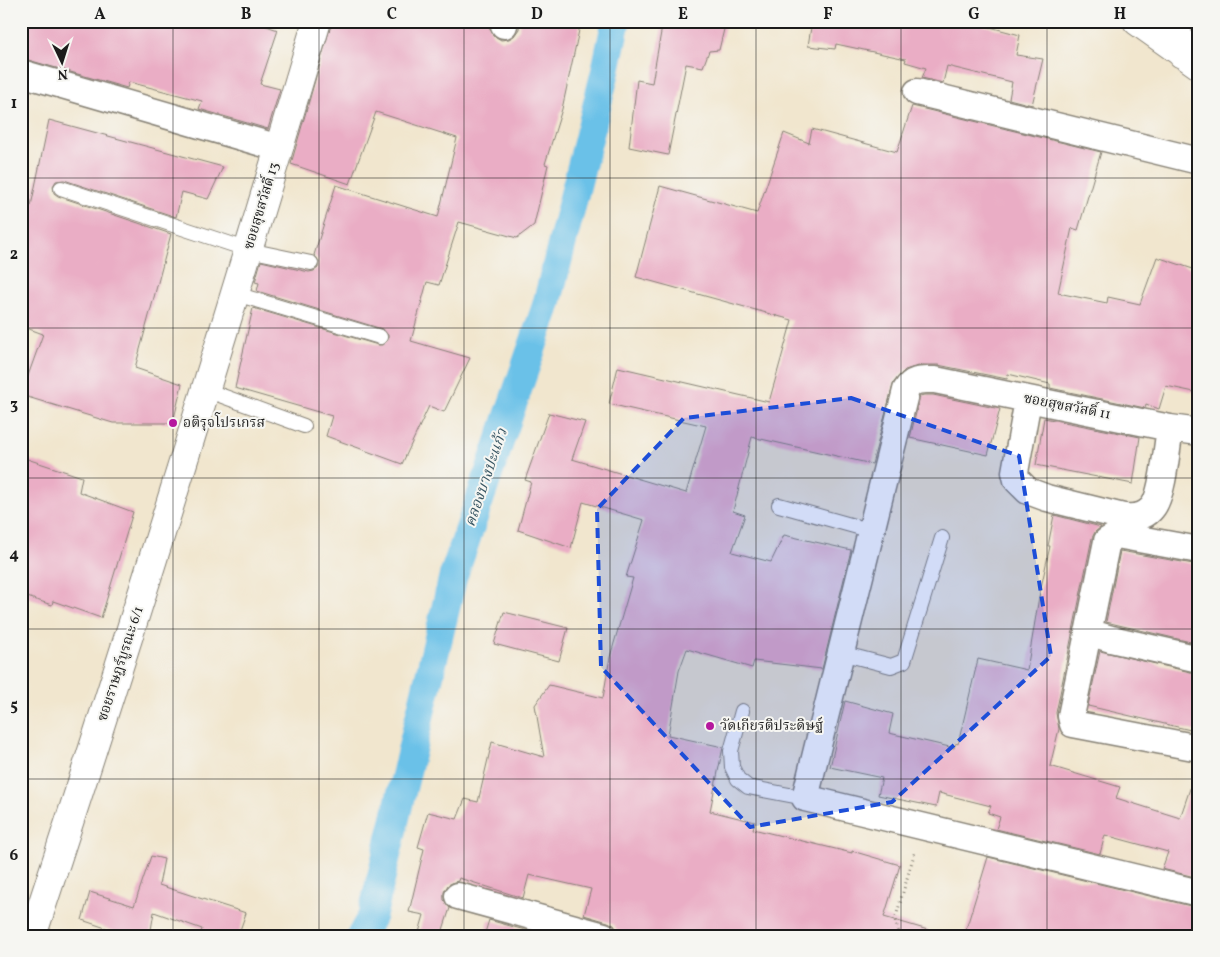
<svg xmlns="http://www.w3.org/2000/svg" width="1220" height="957" font-family="Vollkorn,'Noto Serif Thai',serif">
<style>
.lines{fill:none;stroke-linecap:round;stroke-linejoin:round}
.canal{stroke:#6bc1e8;stroke-width:29}
.building{fill:#eaadc5}
.service-casing{stroke:#868175;stroke-width:16}
.minor-casing{stroke:#868175;stroke-width:29}
.tertiary-casing{stroke:#868175;stroke-width:30}
.primary-casing{stroke:#868175;stroke-width:30}
.path{stroke:#868175;stroke-width:3;stroke-dasharray:1 4;stroke-linecap:butt}
.service{stroke:#fff;stroke-width:14}
.minor{stroke:#fff;stroke-width:26}
.tertiary{stroke:#fff;stroke-width:28}
.primary{stroke:#fff;stroke-width:28}
.marked{fill:#1d4ed8;fill-opacity:0.2;stroke:#1d4ed8;stroke-width:4;stroke-dasharray:10 6;stroke-linejoin:round}
.grid{fill:none;stroke:#1c1c1c;stroke-width:1;stroke-opacity:0.55}
.poi-dot{fill:#b5179e;stroke:#f6f6f2;stroke-width:2}
.labels{text-anchor:middle;dominant-baseline:central;stroke-width:4;stroke-linejoin:round;paint-order:stroke}
.street-label{font-size:14px;fill:#1c1c1c;stroke:#f6f6f2}
.poi-label{font-size:14px;fill:#1c1c1c;stroke:#f6f6f2;text-anchor:start}
.water-label{font-size:15px;font-style:italic;fill:#385663;stroke:#f6f6f2}
.neatline{fill:none;stroke:#1c1c1c;stroke-width:2}
.grid-label{font-size:16px;text-anchor:middle;font-weight:bold;fill:#1c1c1c}
</style>
<rect width="100%" height="100%" fill="#f6f6f2"/>
<filter id="ink" filterUnits="userSpaceOnUse"><feTurbulence type="fractalNoise" baseFrequency=".02" numOctaves="2"/><feDisplacementMap in="SourceGraphic" scale="10" xChannelSelector="R" yChannelSelector="G"/><feConvolveMatrix kernelMatrix="1 2 1 2 8 2 1 2 1" color-interpolation-filters="sRGB"/></filter>
<filter id="wash" filterUnits="userSpaceOnUse"><feTurbulence type="fractalNoise" baseFrequency=".0096" numOctaves="4" result="noise"/><feDisplacementMap in="SourceGraphic" scale="20" xChannelSelector="R" yChannelSelector="G"/><feGaussianBlur stdDeviation="1.12" result="paint"/><feColorMatrix in="noise" values="0 0 0 0 0 0 0 0 0 0 0 0 0 0 0 0 0 1.4 0 .05"/><feComposite in="paint" operator="in"/></filter>
<g filter="url(#wash)">
<rect width="100%" height="100%" fill="#f1e6ce"/>
<g class="lines">
<!-- canal -->
<path class="canal" d="M361,936l11,-20 81,-339 93,-270 59,-234 11,-52"/>
</g>
<g id="blocks">
<!-- building -->
<path class="building" d="M21,21h231l26,9 -18,54 20,5 -12,40 -69,-20 3,-8 -73,-19 -2,6 -106,-30z
M332,21h157l1,8 3,6 8,5 8,-1 5,-3 5,-7 1,-8h61l-19,88 -17,55 3,1 -14,60 -17,13 -58,-16 -20,63 -12,-3 -16,59 59,17 -26,54 -15,-6 -27,58 -76,-28 6,-20 -97,-28 18,-80 125,37h4l6,-5v-5l-6,-6 -125,-38 2,-8 -4,-1 6,-21 48,11 5,-1 4,-3 1,-7 -5,-6 22,-70 102,32 19,-79 -81,-26 -26,72 -59,-20z
M663,21h63l-7,29 -10,1 -6,16 -17,-3 -18,91 -39,-8 8,-67 15,3z
M812,21h155l53,14 -4,20 27,4 -11,46 -23,-6 3,-17 -65,-16 -4,17 -21,-5 4,-10 -21,-6 1,-3 -70,-15 -1,5 -27,-3z
M912,106l189,46 -23,78 -6,-2 -14,65 49,10 1,-6 32,7 17,-47 42,14v122l-33,-7 -7,23 -13,-5 -1,4 -95,-20v-4l-42,-10 -1,5 -69,-14h-16l-17,5 -11,12 -22,82 -120,-27 -19,74 12,4 -13,37 39,10 13,-27 67,15 -29,119 -68,-8 -2,7 -65,-19 -8,22 -11,64 55,12 -13,64 45,11 -2,7 99,24v-2l48,14 -16,52 44,13 -1,6h-308l-1,-4 -4,-7 -6,-3 -24,-7 7,-26 -62,-14 -6,23 -64,-20 -1,3 -4,1 -6,3 -4,7v8l6,8 -9,28h-23l6,-21 -15,-3 15,-63 -6,-2 10,-35 29,7 8,-20 13,3 14,-60 52,15 -9,-52 14,-20 54,13 7,-41 23,-79 -7,-1 18,-57 -61,-18 -12,46 -53,-18 13,-48 -6,-2 24,-67 36,9 -13,37 114,34 20,-67 -97,-22 9,-37 151,35 23,-82 -156,-43 24,-91 97,27 27,-80 25,10 3,-14 85,23z
M49,120l174,47 -15,32 -26,-7 -6,25 -112,-37 -8,1 -3,5 1,7 4,3 113,38 -36,134 47,16 -9,39h-60l-92,-28 22,-61 -22,-8v-123l10,3z
M924,395h9l67,14 -12,46 -78,-17 10,-42z
M1044,418l96,19 -7,47 -97,-19z
M21,457l61,20 -3,15 54,20 -32,106 -48,-17 -1,4 -31,-10z
M1054,515l47,12 -6,5 -3,6 -36,175 3,16 -9,37 70,21 -4,11 64,20 15,-44h4v104l-37,-9 6,-17 -63,-17 -5,19 -104,-25 4,-12 -12,-4 3,-7 -52,-13 -3,14 -58,-12 4,-17 -52,-11 15,-66 48,13 -4,19 65,15 2,-5 2,1 20,-85 49,11 12,-73 11,-51h-2z
M1120,551l79,14v79l-93,-22z
M504,612l64,16 -9,33 -65,-17z
M1100,651l99,23v58l-111,-26z
M151,856l13,3 -5,26 87,28 -8,23h-38l2,-7 -48,-17 -4,24h-21l-47,-16 8,-28 44,14z
M988,857l211,51v28h-235z
M489,920l57,16h-62z"/>
</g>
</g>
<g filter="url(#ink)">
<use href="#blocks" fill-opacity="0" stroke="#868175" stroke-width="1"/>
<g class="lines">
<!-- service casing -->
<g class="service-casing">
<path id="service" d="M61,188l188,62 62,13
M236,294l144,43
M206,390l98,36
M779,505l93,26
M841,653l50,13 13,-5 38,-123
M742,711l-11,40 1,16 6,12 10,8 57,11"/>
</g>
<!-- minor casing -->
<g class="minor-casing">
<path id="minor" d="M504,25l1,-4
M21,73l258,75
M917,92l282,69
M1028,400l-13,72 2,8 11,11 19,7 77,19c10,1 21,0 28,-9 11,-12 15,-62 18,-80
M1199,432l-29,-4 -235,-48c-12,0 -22,-2 -29,10l-101,408 394,95
M1199,550l-82,-15 -10,6 -36,175 2,8 126,24
M1088,632l23,7 88,20
M458,896l146,40"/>
</g>
<!-- tertiary casing -->
<g class="tertiary-casing">
<path id="tertiary" d="M32,936c100,-304 194,-609 285,-915"/>
</g>
<!-- primary casing -->
<g class="primary-casing">
<path id="primary" d="M1137,21l62,44
M1175,21l7,33"/>
</g>
<!-- path -->
<path class="path" d="M900,936l-5,-16 20,-69"/>
<!-- service -->
<use href="#service" class="service"/>
<!-- minor -->
<use href="#minor" class="minor"/>
<!-- tertiary -->
<use href="#tertiary" class="tertiary"/>
<!-- primary -->
<use href="#primary" class="primary"/>
</g>
</g>
<!-- marked area -->
<path class="marked" d="M851,398l168,58 32,200 -159,146 -142,25 -149,-160 -4,-158 87,-91z"/>
<!-- grid -->
<path class="grid" d="M173,21v915M319,21v915M464,21v915M610,21v915M756,21v915M901,21v915M1047,21v915M21,178h1178M21,328h1178M21,478h1178M21,629h1178M21,779h1178"/>
<!-- markers -->
<g class="poi-dot">
<circle cx="173" cy="423" r="5"/>
<circle cx="710" cy="726" r="5"/>
</g>
<g class="labels">
<!-- street labels -->
<g class="street-label">
<text transform="translate(262 206) rotate(-73)">ซอยสุขสวัสดิ์ 13</text>
<text transform="translate(1067 407) rotate(11)">ซอยสุขสวัสดิ์ 11</text>
<text transform="translate(121 664) rotate(-72)">ซอยราษฎร์บูรณะ 6/1</text>
</g>
<!-- poi labels -->
<g class="poi-label">
<text x="183" y="423">อติรุจโปรเกรส</text>
<text x="720" y="726">วัดเกียรติประดิษฐ์</text>
</g>
<!-- water labels -->
<g class="water-label">
<text transform="translate(487 478) rotate(-71)">คลองบางปะแก้ว</text>
</g>
</g>
<!-- margin -->
<rect width="1220" height="957" fill="none" stroke="#f6f6f2" stroke-width="55"/>
<!-- north arrow -->
<g transform="translate(62 62) rotate(176)" stroke="#f6f6f2" stroke-width="4" paint-order="stroke">
<path d="M0-4L9 19L0 12L-9 19Z" fill="#1c1c1c"/>
<text y="-8" font-size="14" font-weight="bold" text-anchor="middle" fill="#1c1c1c">N</text>
</g>
<rect x="28" y="28" width="1164" height="902" class="neatline"/>
<g class="grid-label">
<text x="100" y="19">A</text>
<text x="246" y="19">B</text>
<text x="392" y="19">C</text>
<text x="537" y="19">D</text>
<text x="683" y="19">E</text>
<text x="828" y="19">F</text>
<text x="974" y="19">G</text>
<text x="1120" y="19">H</text>
<text x="14" y="108">1</text>
<text x="14" y="259">2</text>
<text x="14" y="409">3</text>
<text x="14" y="559">4</text>
<text x="14" y="710">5</text>
<text x="14" y="860">6</text>
</g>
</svg>
